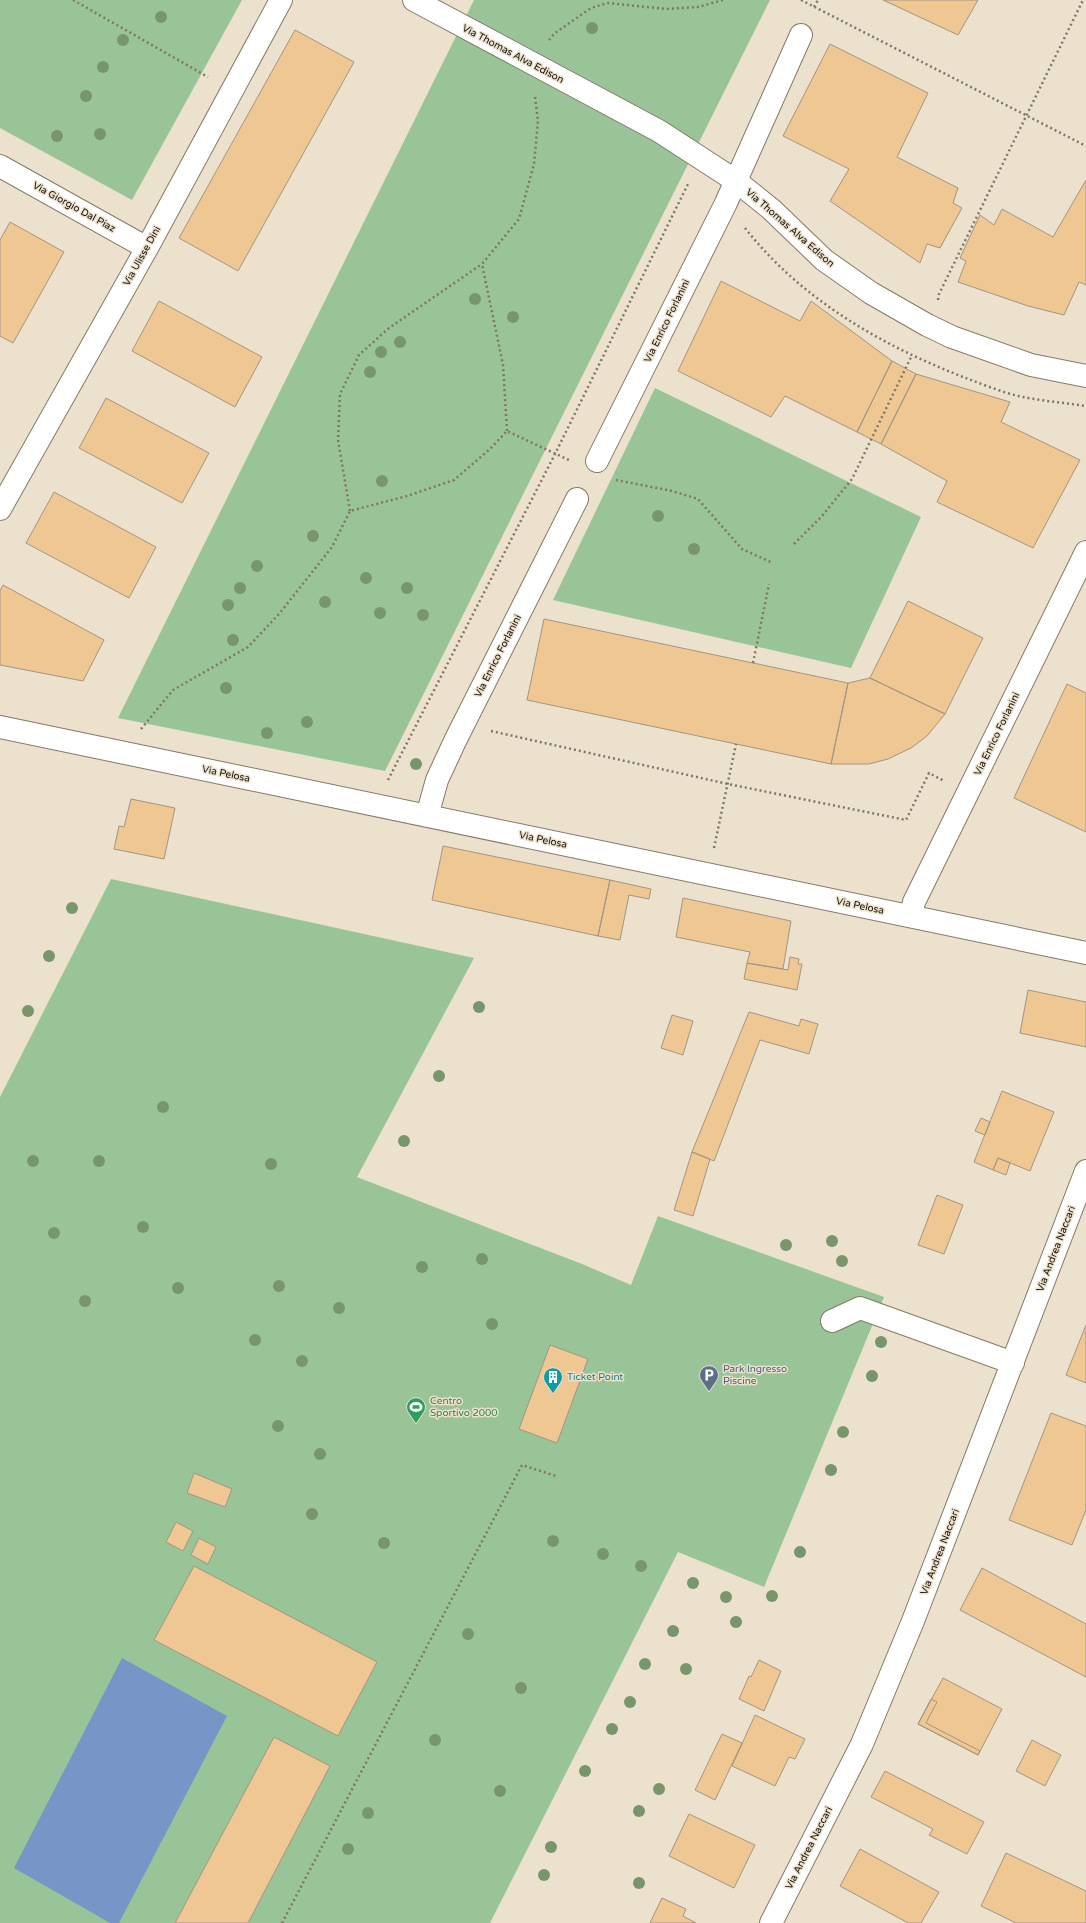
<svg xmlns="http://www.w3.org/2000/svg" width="1086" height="1923" font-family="'Varela Round',sans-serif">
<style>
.green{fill:#99c498}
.water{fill:#7796c7}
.building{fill:#eec793;stroke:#a39583}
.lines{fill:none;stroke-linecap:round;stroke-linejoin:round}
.minor-casing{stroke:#837a67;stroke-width:24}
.path{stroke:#7e7769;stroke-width:2.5;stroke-dasharray:2 3;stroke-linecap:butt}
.minor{stroke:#fff;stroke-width:22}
.tree{fill:#78966c}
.labels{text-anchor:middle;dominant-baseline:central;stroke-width:3;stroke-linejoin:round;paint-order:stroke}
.street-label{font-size:10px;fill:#141009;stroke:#ece1cc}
.service-label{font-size:10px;fill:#4e5e75;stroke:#ece1cc;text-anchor:start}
.culture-label{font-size:10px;fill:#0d838f;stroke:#ece1cc;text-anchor:start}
.leisure-label{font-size:10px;fill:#27864d;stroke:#ece1cc;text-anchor:start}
</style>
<rect width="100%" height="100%" fill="#ece1cc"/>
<!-- green -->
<path class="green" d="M0,0h242l-110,200 -132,-72z
M474,0h296l-385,771 -267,-53z
M655,388l266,129 -70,151 -298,-68z
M111,879l363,79 -117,219 225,87 49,21 27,-69 226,81 -120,290 -86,-35 -188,371h-490v-826z"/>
<!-- water -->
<path class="water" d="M122,1658l105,58 -108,207h-9l-96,-55z"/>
<!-- building -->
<path class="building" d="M883,0h95l-20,35z
M295,30l59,32 -116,209 -59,-33z
M830,44l98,49 -31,64 61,31 -5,15 9,5 -22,40 -13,-4 -7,19 -90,-62 19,-32 -66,-33z
M1086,180v105l-7,-3 -15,33 -36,-9 -70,-24 8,-21 -6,-3 20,-43 14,10 8,-16 51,28z
M10,222l54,30 -51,91 -13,-7v-96z
M721,281l79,40 11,-20 81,60 -35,71 -72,-36 -14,21 -93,-46z
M159,301l103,56 -27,50 -103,-56z
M892,361l24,13 -35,70 -24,-12z
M916,374l94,28 -9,20 79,38 -47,88 -96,-46 10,-21 -66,-37z
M106,398l103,55 -27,50 -103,-55z
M54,492l102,55 -27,51 -103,-55z
M3,585l101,55 -21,41 -83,-16v-74z
M908,601l75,37 -38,76 -75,-36z
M544,619l304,64 -17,81 -304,-64z
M870,678l75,36 -18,22 -16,12 -23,11 -19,5h-38l17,-81z
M1067,684l19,9v139l-72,-34z
M131,799l44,9 -11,51 -50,-10 5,-23 5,1z
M443,846l167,34 -12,56 -166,-36z
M610,880l41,9 -2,10 -20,-4 -9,45 -22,-4z
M683,898l108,23 -8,48 -36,-6 3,-11 -74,-15z
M790,957l9,2 -1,5h4l-5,26 -53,-11 3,-16 41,7z
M1028,990l58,12v45l-66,-14z
M749,1012l50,14 2,-7 17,5 -9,30 -49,-14 -46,121 -22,-9z
M672,1015l21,6 -10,34 -22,-7z
M1002,1091l52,21 -24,59 -32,-13 -5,12 -19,-8z
M981,1118l9,4 -5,13 -10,-4z
M692,1152l18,7 -17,57 -19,-6z
M998,1158l12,5 -4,12 -13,-5z
M937,1195l26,10 -19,49 -26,-9z
M1086,1325v58l-20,-8z
M550,1345l38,14 -31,84 -38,-14z
M1051,1413l35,13v84l-14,35 -63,-25z
M194,1473l38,16 -7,18 -38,-14z
M176,1522l17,9 -10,20 -17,-9z
M199,1538l17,9 -8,17 -17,-9z
M194,1566l183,96 -39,74 -184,-96z
M982,1568l104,56v53l-126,-67z
M759,1660l22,11 -17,40 -25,-12 10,-23 2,1z
M943,1678l59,31 -24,46 -60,-31z
M931,1699l6,3 -11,21 54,28 -2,4 -60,-31z
M755,1715l50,24 -10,20 -6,-2 -14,29 -43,-20z
M722,1734l20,9 -27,57 -20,-10z
M274,1737l56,29 -82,157h-73z
M1032,1740l29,15 -16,31 -29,-15z
M885,1771l99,51 -17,32 -38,-19 4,-6 -62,-32z
M689,1814l66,31 -21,43 -65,-32z
M860,1849l79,43 -18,31h-13l-68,-37z
M1006,1853l80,38v32h-70l-35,-17z
M662,1898l24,11 -3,7 13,7h-46z"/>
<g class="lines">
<!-- minor casing -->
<g class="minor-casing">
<path id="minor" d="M414,0l245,131 77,50 35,28 53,51 47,33 56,32 25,12 79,28 55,11
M0,166l147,82
M597,461l129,-258 75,-168
M0,509l147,-261 134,-248
M0,727l1086,226
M427,816l10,-36 18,-39 122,-242
M911,916l3,-14 172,-350
M832,1321l28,-13 153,55
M771,1923l91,-179 51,-123 173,-450"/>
</g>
<!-- path -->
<path class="path" d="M73,0l135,77
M801,0l285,146
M814,7l4,-7
M549,40l6,-7 36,-25 16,-5 59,6 32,-2 25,-7
M745,228c56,71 134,116 218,149 19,7 40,16 60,20 21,4 42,6 63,9
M938,300l1,-6 144,-294
M507,431l-4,-66 -21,-101 37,-45 15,-55 4,-43 -3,-24
M616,480l56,11 26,8 44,50 31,14
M350,511l-12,-71 2,-46 19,-39 30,-27 93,-64
M794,544l28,-28 30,-37 60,-124
M753,663l16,-79
M141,729l32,-39 75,-43 31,-33 53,-67 18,-36 57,-15 47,-16 36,-31 17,-18 64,30
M491,731l237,53 178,36 23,-47 15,8
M388,780l167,-326 134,-272
M714,848l22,-104
M282,1923l240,-458 34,11"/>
<!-- minor -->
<use href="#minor" class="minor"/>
</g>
<!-- trees -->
<g class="tree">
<circle cx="161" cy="17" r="6"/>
<circle cx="592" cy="28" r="6"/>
<circle cx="123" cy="40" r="6"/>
<circle cx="103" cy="67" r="6"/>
<circle cx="86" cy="96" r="6"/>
<circle cx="100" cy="134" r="6"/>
<circle cx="57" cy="136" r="6"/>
<circle cx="475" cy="299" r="6"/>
<circle cx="513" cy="317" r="6"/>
<circle cx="400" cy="342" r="6"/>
<circle cx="381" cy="352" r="6"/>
<circle cx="370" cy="372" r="6"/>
<circle cx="382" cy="481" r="6"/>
<circle cx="658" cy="516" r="6"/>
<circle cx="313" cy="536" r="6"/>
<circle cx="694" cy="549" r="6"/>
<circle cx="257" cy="566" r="6"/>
<circle cx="366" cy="578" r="6"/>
<circle cx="240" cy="588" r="6"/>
<circle cx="407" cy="588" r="6"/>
<circle cx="325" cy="602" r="6"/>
<circle cx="228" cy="605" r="6"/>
<circle cx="380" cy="613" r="6"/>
<circle cx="423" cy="615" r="6"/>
<circle cx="233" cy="640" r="6"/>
<circle cx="226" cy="688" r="6"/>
<circle cx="307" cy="722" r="6"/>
<circle cx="267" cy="733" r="6"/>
<circle cx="416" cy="764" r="6"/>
<circle cx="72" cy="908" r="6"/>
<circle cx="49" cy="956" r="6"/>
<circle cx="479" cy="1007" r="6"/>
<circle cx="28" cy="1011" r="6"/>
<circle cx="439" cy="1076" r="6"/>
<circle cx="163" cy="1107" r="6"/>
<circle cx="404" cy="1141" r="6"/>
<circle cx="33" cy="1161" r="6"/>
<circle cx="99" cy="1161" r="6"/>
<circle cx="271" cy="1164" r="6"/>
<circle cx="143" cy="1227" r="6"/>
<circle cx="54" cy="1233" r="6"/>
<circle cx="832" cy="1241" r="6"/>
<circle cx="786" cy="1245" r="6"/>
<circle cx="482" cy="1259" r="6"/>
<circle cx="842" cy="1261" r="6"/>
<circle cx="422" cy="1267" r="6"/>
<circle cx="279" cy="1286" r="6"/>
<circle cx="178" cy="1288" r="6"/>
<circle cx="85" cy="1301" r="6"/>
<circle cx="339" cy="1308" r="6"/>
<circle cx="492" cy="1324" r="6"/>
<circle cx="255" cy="1340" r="6"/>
<circle cx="881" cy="1342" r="6"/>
<circle cx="302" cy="1361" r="6"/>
<circle cx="872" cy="1376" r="6"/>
<circle cx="278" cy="1426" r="6"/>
<circle cx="843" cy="1432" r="6"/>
<circle cx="320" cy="1454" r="6"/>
<circle cx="831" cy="1470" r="6"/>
<circle cx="312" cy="1514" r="6"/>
<circle cx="553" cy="1541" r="6"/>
<circle cx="384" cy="1543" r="6"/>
<circle cx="800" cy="1552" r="6"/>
<circle cx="603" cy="1554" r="6"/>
<circle cx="641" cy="1566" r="6"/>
<circle cx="693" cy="1583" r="6"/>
<circle cx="772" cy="1596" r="6"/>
<circle cx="726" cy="1597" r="6"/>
<circle cx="736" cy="1622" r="6"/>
<circle cx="673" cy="1631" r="6"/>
<circle cx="468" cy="1634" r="6"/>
<circle cx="645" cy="1664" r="6"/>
<circle cx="686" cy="1669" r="6"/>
<circle cx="521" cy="1688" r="6"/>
<circle cx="630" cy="1702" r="6"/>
<circle cx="612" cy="1729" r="6"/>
<circle cx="435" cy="1740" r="6"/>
<circle cx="585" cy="1771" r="6"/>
<circle cx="659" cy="1789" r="6"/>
<circle cx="500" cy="1791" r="6"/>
<circle cx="639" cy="1811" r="6"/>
<circle cx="368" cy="1813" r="6"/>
<circle cx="551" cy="1847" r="6"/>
<circle cx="348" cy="1849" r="6"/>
<circle cx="544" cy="1875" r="6"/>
<circle cx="639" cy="1883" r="6"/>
</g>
<!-- icons -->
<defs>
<g id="parking-pin" transform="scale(1)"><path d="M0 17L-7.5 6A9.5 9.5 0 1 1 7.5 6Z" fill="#5c6f8a" stroke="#ece1cc"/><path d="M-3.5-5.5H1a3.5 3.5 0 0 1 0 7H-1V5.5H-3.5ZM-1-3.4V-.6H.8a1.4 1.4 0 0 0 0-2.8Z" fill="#fff"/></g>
<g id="building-pin" transform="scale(1)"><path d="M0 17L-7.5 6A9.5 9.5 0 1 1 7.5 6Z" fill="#0f9aa8" stroke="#ece1cc"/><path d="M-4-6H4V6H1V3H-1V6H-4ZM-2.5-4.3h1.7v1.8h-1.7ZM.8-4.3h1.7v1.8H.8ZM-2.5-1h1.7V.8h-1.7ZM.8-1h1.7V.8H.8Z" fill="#fff"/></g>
<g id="stadium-pin" transform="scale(1)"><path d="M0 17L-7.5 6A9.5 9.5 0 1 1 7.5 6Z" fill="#2e9e5b" stroke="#ece1cc"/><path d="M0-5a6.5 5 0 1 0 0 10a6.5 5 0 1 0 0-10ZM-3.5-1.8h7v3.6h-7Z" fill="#fff"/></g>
</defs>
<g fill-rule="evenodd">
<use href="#parking-pin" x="709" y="1375"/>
<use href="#building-pin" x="553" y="1377"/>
<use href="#stadium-pin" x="416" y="1407"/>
</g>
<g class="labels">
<!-- street labels -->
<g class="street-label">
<text transform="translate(513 54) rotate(28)">Via Thomas Alva Edison</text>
<text transform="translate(74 207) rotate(29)">Via Giorgio Dal Piaz</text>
<text transform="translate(790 228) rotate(41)">Via Thomas Alva Edison</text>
<text transform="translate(142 256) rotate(-61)">Via Ulisse Dini</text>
<text transform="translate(667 321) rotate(-64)">Via Enrico Forlanini</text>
<text transform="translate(498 656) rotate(-63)">Via Enrico Forlanini</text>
<text transform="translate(997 734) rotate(-64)">Via Enrico Forlanini</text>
<text transform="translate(226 774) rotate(12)">Via Pelosa</text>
<text transform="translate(543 840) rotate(12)">Via Pelosa</text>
<text transform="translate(860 906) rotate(12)">Via Pelosa</text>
<text transform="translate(1056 1249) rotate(-69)">Via Andrea Naccari</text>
<text transform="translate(940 1552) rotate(-69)">Via Andrea Naccari</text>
<text transform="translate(809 1848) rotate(-63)">Via Andrea Naccari</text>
</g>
<!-- service labels -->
<g class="service-label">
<text x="723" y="1369">Park Ingresso<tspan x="723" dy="12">Piscine</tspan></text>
</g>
<!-- culture labels -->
<g class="culture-label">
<text x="567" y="1377">Ticket Point</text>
</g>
<!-- leisure labels -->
<g class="leisure-label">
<text x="430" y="1401">Centro<tspan x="430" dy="12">Sportivo 2000</tspan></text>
</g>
</g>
</svg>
